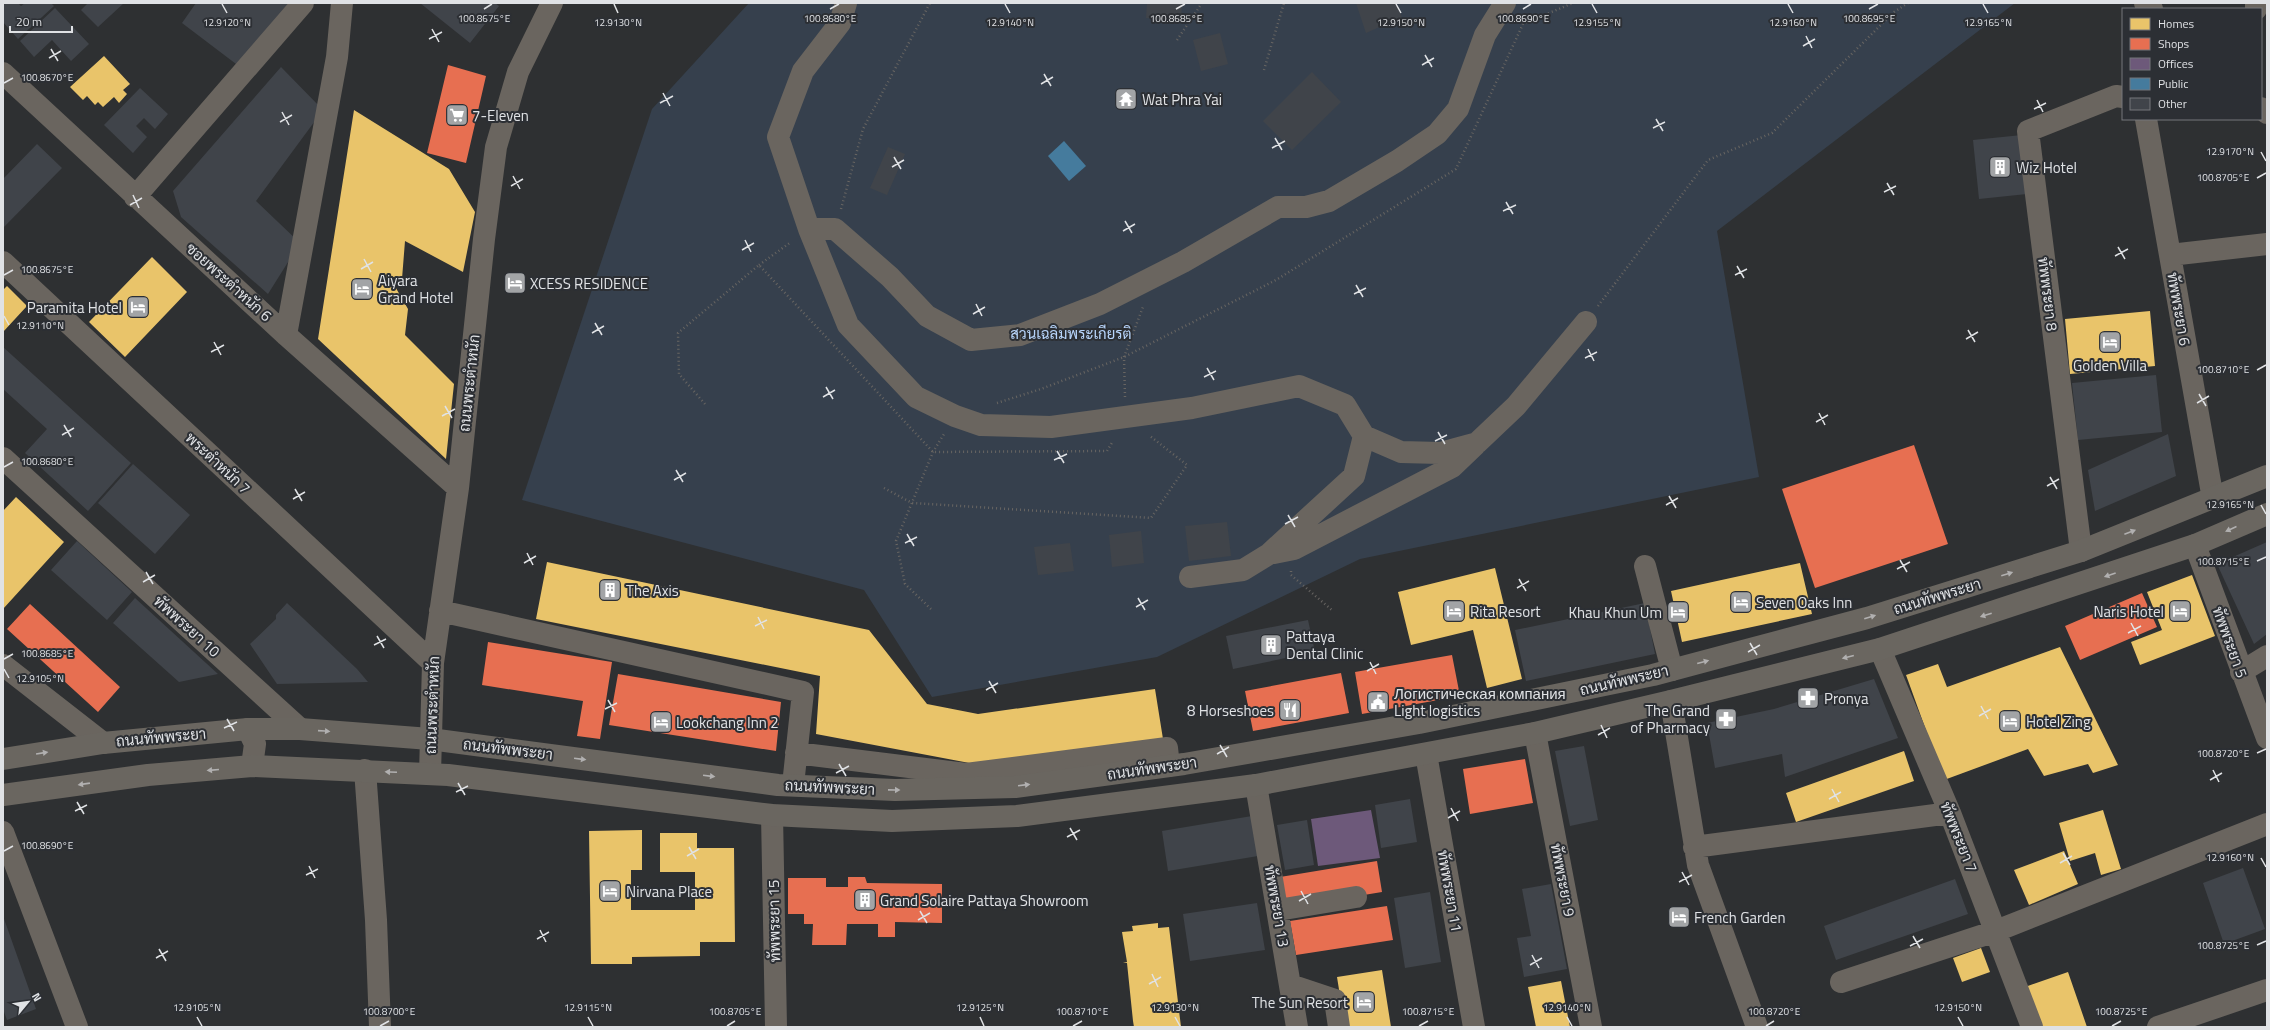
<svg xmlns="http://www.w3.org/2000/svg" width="2270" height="1030" font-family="'Titillium Web',Sarabun,sans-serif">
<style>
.green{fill:#36404d}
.homes{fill:#e9c46a}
.shops{fill:#e76f51}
.offices{fill:#6d597a}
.public{fill:#457b9d}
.building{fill:#40444a}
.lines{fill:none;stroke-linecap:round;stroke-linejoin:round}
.path{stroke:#686562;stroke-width:2.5;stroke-dasharray:1 3;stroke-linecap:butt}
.minor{stroke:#6a655f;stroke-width:22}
.major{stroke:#6a6660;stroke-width:22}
.oneway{fill:#b1b0b0}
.ticks{fill:none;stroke:#e0e2e5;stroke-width:1.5}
.labels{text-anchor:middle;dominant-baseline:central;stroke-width:4;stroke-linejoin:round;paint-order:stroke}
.poi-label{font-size:15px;fill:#e0e2e5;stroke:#2c2f34;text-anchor:start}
.street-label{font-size:15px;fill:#e0e2e5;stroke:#2c2f34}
.park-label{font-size:15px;fill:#b7d4fa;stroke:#2c2f34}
.ticks-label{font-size:10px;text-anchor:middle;fill:#e0e2e5;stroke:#2c2f34;stroke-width:4;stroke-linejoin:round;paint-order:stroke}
</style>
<rect width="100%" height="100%" fill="#2e3032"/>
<!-- green -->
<path class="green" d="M749,3h1266l-298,228 42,246 -399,82 -203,98 -225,40 -68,-107 -342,-90 130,-391z"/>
<!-- homes -->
<path class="homes" d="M104,56l26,28 -7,6 4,4 -8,9 -5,-6 -11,10 -5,-5 -3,3 -8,-9 -4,4 -13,-13z
M354,110l95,59 26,43 -12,60 -58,-31 -3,38 -13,-3 19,33 -3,26 49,49 -8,75 -128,-120z
M152,257l35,35 -62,65 -36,-35z
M7,286l20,20 -24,26v-42z
M2150,311l5,55 -85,8 -5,-55z
M16,497l48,45 -61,67v-98z
M547,562l322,68 58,74 51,10 177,-25 8,50 -183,26 -164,-31 4,-58 -284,-57z
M1800,563l12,51 -130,28 -11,-51z
M1495,568l27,111 -35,9 -14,-58 -62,15 -13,-53z
M2192,575l23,61 -75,29 -9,-23 31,-12 -15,-38z
M2060,647l58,118 -25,8 -5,-9 -44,12 -16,-27 -84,31 -38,-105 32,-11 9,23z
M1904,751l10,30 -118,41 -10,-29z
M2103,810l18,59 -20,6 -6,-22 -25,8 -11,-38z
M642,830v40h-11v40h64v-38h-35v-39h37v15h37l1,94h-35v14l-68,1v7h-41l-2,-133z
M2064,851l14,33 -49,21 -15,-35z
M1158,923v5l11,-1 12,100h-47l-1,-6 -6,-58 -4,-1h4l-5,-30 11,-1 -1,-5z
M1981,948l9,24 -28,10 -9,-24z
M1382,970l9,57h-46l-8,-50z
M2068,972l19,55h-48l-14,-40z
M1561,981l9,46h-34l-8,-40z"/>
<!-- shops -->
<path class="shops" d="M448,65l38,11 -20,87 -39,-10z
M1914,445l34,99 -133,44 -33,-99z
M2142,593l15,34 -77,33 -15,-34z
M30,604l90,83 -22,25 -91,-83z
M488,642l124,20 -12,77 -23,-3 6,-35 -101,-16z
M1452,655l8,41 -98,18 -7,-42z
M1341,673l8,40 -96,18 -8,-40z
M618,674l163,28 -5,49 -167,-26z
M1525,759l8,44 -63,11 -7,-45z
M1377,861l5,31 -97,16 -5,-31z
M848,877h17l2,6 75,1v39l-47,-1v15h-17v-13h-31l-1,21h-34l1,-21h-9v-10h-16v-36h38v9h22z
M1387,906l6,34 -97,15 -6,-34z"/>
<!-- offices -->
<path class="offices" d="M1371,810l9,48 -62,8 -7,-47z"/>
<!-- public -->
<path class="public" d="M1064,141l22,25 -17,15 -21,-25z"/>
<!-- building -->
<path class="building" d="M3,3h15l3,3 4,-3h26l3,3 -36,33 -15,-17z
M88,3h36l-26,24 -17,-17z
M196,3h93l-49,64 -58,-44z
M420,3h75l4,3 -29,37z
M1147,3h35l-1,18 -35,-3z
M1356,3h40l6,14 -36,16z
M55,8l34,36 -18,17 -19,-21 -18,17 -14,-16z
M1220,33l8,31 -27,7 -8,-31z
M281,67l42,43 -67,91 44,42 -32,51 -87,-77 -8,-26z
M1312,72l29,30 -49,48 -29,-29z
M140,88l28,26 -13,15 -11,-11 -8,8 11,11 -14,16 -29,-28z
M2022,135l5,59 -48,5 -6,-59z
M37,144l25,24 -59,60v-49z
M888,147l17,7 -18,41 -17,-7z
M3,347l128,116 -43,48 -63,-58 22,-24 -44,-40z
M2156,375l6,57 -84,8 -6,-57z
M2168,434l8,42 -81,35 -7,-41z
M133,464l57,51 -35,39 -57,-51z
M1227,522l4,34 -42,5 -4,-35z
M1141,531l3,32 -32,4 -3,-32z
M77,541l55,51 -25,28 -56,-50z
M2267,542v92l-13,10 -37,-80z
M1070,543l4,28 -36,4 -4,-28z
M135,598l83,76 -39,8 -66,-59z
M287,603l70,66 11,13 -91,2 -27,-40 26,-25v-4z
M1645,603l10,51 -129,27 -11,-51z
M1308,620l7,32 -82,17 -7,-33z
M1874,679l24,59 -113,39 -3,-23 -67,14 -8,-45 67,-14z
M1584,746l14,74 -28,6 -15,-75z
M1410,799l7,43 -36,6 -6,-43z
M1252,816l6,40 -90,15 -6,-40z
M1307,820l7,45 -29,5 -8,-45z
M2243,868l22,61 -41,15 -21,-61z
M1955,879l13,35 -132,46 -12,-34z
M1551,884l16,85 -43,8 -7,-39 14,-2 -9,-47z
M1430,892l11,70 -36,6 -11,-70z
M1257,903l8,47 -75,11 -7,-47z
M3,916l33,93 -29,11 -4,-11z"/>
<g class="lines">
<!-- path -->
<path class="path" d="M1177,40l25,-37
M1264,70l20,-67
M841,209l22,-80 67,-126
M759,265l32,-23
M1598,306l110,-146 64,-27 122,-121 14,-9
M1125,397l-1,-40 19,-50
M997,403l44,-14 83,-32 152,-77 180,-111 67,-145 50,-21
M705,404l-26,-30 -1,-41 81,-68 174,187 174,-1 6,-10
M884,488l28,15 239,15 36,-53 -37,-29
M1291,571v4l42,36
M931,609l-26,-25 -9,-43 37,-89 11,-18"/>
<!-- minor -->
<path class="minor" d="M846,3l-6,20 -37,48 -25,66 31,92h26l55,48 37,39 44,24 49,-5 80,-31 83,-42 95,-55h28l23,-6 68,-40 40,-27 21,-25 27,-74 20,-32
M2145,3l7,6
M2256,9v-6
M3,73l283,262 172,153
M2261,108l6,5
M2146,119l67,380
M135,197l168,-194
M809,229l39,96 68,72 39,19 26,9 70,2 141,-19 107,-22 46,19 19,31 -10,40 -85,78 -26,16 -53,7
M2170,255l97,-11
M3,262l430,401
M286,335l51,-278 5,-54
M1364,436l37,16 39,1 37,-10 39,-37 70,-84
M3,458l297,271
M2195,545l72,193
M2081,551l-53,-420 88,-35 7,1
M1274,553l20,-4 158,-82 23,-22
M1645,566l27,104
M440,611l363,81 -10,93
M1880,649l70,164 82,214
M3,665l100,78
M2241,672l26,-16
M1671,701l27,164 59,162
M248,729l7,15 -3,22
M1535,733l56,294
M796,753l170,21 201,-26 2,18
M1426,754l48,273
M365,770l11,150 4,107
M430,774l3,-111 25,-175 26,-249 12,-92 22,-75 34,-69
M1256,785l41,242
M772,815l4,212
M3,832l74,195
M1694,847l256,-34
M1278,910l78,-13
M1841,982l155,-51 271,-107
M1290,985l45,15 4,27
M2158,1027l109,-37"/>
<!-- major -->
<path class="major" d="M3,759l100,-16 145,-14h52l130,10 348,46 117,5 120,-3 169,-23 235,-41 234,-48 214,-57 214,-67 186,-75
M3,795l145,-20 104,-9 196,9 324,40 120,6 125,-5 239,-31 279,-52 136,-32 209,-52 315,-104 72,-31"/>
</g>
<!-- one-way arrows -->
<defs><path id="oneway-solid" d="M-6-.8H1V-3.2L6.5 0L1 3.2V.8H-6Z"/></defs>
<g class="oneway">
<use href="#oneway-solid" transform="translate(2231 529) rotate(156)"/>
<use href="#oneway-solid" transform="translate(2130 532) rotate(-21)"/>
<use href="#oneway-solid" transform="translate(2007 574) rotate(-17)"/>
<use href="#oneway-solid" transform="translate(2110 575) rotate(161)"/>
<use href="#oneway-solid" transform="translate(1986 615) rotate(162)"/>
<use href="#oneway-solid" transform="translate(1870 617) rotate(-17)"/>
<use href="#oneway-solid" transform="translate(1848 657) rotate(166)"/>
<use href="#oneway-solid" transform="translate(1703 662) rotate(-15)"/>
<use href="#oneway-solid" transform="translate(324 731) rotate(4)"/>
<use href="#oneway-solid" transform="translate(42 753) rotate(-9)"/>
<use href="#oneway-solid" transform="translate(580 759) rotate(7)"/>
<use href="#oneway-solid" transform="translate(213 770) rotate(175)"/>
<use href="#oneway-solid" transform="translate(391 772) rotate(-177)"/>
<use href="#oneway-solid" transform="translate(709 776) rotate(7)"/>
<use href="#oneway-solid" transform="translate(84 784) rotate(172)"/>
<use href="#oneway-solid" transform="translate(1024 785) rotate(-7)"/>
<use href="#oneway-solid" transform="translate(894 790) rotate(1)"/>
</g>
<!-- ticks -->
<path class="ticks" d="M222,4l5,9M614,4l4,9M1005,4l5,9M1396,4l5,9M1592,4l5,9M1788,4l5,9M1983,4l5,9M484,9l8,-5M830,9l9,-5M1176,9l9,-5M1523,9l8,-5M1869,9l9,-5M432,29l7,13M1806,36l6,12M429,39l13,-7M1803,46l12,-7M51,49l7,12M1425,55l7,12M49,58l12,-7M1422,65l12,-7M1044,74l7,12M4,83l9,-5M1041,84l12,-7M663,93l7,13M2037,100l6,12M660,103l13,-7M2034,109l12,-6M282,112l7,13M1656,119l7,12M280,122l12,-7M1653,128l12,-6M1275,138l7,12M1272,148l13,-7M2261,152l5,9M894,157l7,12M892,167l12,-7M513,176l7,13M2257,178l9,-5M1887,183l7,12M511,186l12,-7M1884,192l12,-6M133,195l6,13M1506,202l7,12M130,205l12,-7M1503,211l13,-6M1125,221l7,12M1123,231l12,-7M745,240l6,12M2118,247l7,12M742,250l12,-7M2115,256l13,-7M364,259l7,13M1737,266l7,12M361,269l12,-7M4,275l9,-5M1735,275l12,-6M1356,285l7,12M1354,294l12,-6M976,304l6,12M973,314l12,-7M4,316l5,9M595,323l7,12M1968,330l7,12M592,333l12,-7M1966,339l12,-7M214,342l7,13M1588,349l6,12M211,352l13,-7M1585,358l12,-6M1207,368l7,12M2257,370l9,-5M1204,377l12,-6M826,387l7,12M2199,394l7,12M823,397l12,-7M2197,403l12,-7M445,406l7,12M1819,413l6,12M442,416l13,-7M1816,422l12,-7M64,425l7,12M1438,432l7,12M62,435l12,-7M1435,441l12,-6M1057,451l7,12M1054,460l13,-6M4,467l9,-5M676,470l7,12M2050,477l7,12M674,480l12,-7M2047,486l12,-7M295,489l7,12M1669,496l7,12M293,499l12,-7M1666,505l12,-7M2261,505l5,9M1288,515l7,12M1285,524l13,-7M907,534l7,12M905,543l12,-6M527,553l6,12M1900,560l7,12M2257,561l9,-4M524,563l12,-7M1897,569l13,-7M146,572l7,12M1519,579l7,12M143,582l12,-7M1517,588l12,-7M1138,598l7,12M1136,607l12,-7M758,617l6,12M2131,623l7,13M755,626l12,-6M2128,633l13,-7M377,636l7,12M1750,643l7,12M374,645l12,-6M1748,652l12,-7M4,659l9,-5M1370,662l6,12M4,669l5,9M1367,671l12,-7M989,681l7,12M986,690l12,-7M608,700l7,12M1981,706l7,13M605,709l12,-6M1979,716l12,-7M227,719l7,12M1601,725l6,13M224,728l13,-6M1598,735l12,-7M1220,745l7,12M2257,753l9,-4M1217,754l12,-7M839,764l7,12M2213,770l6,12M836,773l13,-7M2210,780l12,-7M458,783l7,12M1832,789l7,13M456,792l12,-6M1829,799l12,-7M77,802l7,12M1451,808l7,13M75,811l12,-6M1448,818l12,-7M1070,828l7,12M1067,837l13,-7M689,847l7,12M4,851l9,-5M2063,853l7,12M687,856l12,-7M2261,858l5,9M2060,863l12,-7M309,866l6,12M1682,872l7,13M306,875l12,-6M1679,882l13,-7M1301,891l7,13M1299,901l12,-7M920,911l7,12M918,920l12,-7M540,930l6,12M1913,936l7,12M537,939l12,-7M2257,945l9,-4M1910,946l13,-7M159,949l7,12M1532,955l7,13M156,958l12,-7M1530,965l12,-7M1152,974l6,13M1149,984l12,-7M197,1017l5,9M588,1017l5,9M980,1017l4,9M1175,1017l5,9M1567,1017l5,9M1958,1017l5,9M380,1026l9,-5M727,1026l8,-5M1073,1026l9,-5M1419,1026l9,-5M1766,1026l8,-5M2112,1026l9,-5"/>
<!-- icons -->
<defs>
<g id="temple-square" transform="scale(1.15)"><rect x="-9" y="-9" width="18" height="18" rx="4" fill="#a2a4a6" stroke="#2c2f34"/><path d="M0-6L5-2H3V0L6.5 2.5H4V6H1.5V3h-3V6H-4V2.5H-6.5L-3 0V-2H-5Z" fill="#fff"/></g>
<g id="supermarket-square" transform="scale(1.15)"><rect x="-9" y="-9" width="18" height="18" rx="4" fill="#a2a4a6" stroke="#2c2f34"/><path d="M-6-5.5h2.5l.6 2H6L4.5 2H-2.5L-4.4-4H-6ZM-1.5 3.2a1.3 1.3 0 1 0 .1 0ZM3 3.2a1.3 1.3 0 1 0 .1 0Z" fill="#fff"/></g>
<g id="building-square" transform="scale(1.15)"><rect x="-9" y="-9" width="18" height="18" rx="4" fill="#a2a4a6" stroke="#2c2f34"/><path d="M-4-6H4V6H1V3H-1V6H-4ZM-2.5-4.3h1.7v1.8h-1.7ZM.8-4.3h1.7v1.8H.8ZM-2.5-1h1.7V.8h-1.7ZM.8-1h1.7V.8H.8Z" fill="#fff"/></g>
<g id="hotel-square" transform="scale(1.15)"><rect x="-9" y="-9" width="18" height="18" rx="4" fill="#a2a4a6" stroke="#2c2f34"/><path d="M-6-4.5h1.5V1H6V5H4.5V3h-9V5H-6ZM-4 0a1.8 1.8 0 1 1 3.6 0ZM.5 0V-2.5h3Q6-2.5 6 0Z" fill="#fff"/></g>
<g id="pharmacy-square" transform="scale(1.15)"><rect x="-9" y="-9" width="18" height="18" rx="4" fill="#a2a4a6" stroke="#2c2f34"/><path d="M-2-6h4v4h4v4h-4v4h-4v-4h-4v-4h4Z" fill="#fff"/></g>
<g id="civic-square" transform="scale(1.15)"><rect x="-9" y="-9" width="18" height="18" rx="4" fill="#a2a4a6" stroke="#2c2f34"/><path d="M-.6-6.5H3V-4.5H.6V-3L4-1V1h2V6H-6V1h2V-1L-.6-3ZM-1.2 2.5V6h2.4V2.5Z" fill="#fff"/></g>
<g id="restaurant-square" transform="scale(1.15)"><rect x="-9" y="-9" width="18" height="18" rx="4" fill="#a2a4a6" stroke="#2c2f34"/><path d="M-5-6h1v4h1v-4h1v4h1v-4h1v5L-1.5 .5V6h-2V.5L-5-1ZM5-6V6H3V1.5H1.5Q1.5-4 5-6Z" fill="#fff"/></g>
</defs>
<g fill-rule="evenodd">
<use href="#temple-square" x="1126" y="99"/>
<use href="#supermarket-square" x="457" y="115"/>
<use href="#building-square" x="2000" y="167"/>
<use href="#hotel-square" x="515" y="283"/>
<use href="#hotel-square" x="362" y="289"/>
<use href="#hotel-square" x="138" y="307"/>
<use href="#hotel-square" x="2110" y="342"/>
<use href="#building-square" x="610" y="590"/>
<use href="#hotel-square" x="1741" y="602"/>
<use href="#hotel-square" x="1454" y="611"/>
<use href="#hotel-square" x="2180" y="611"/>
<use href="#hotel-square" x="1678" y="612"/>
<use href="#building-square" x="1271" y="645"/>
<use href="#pharmacy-square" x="1808" y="698"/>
<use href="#civic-square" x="1378" y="702"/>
<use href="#restaurant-square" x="1290" y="710"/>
<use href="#pharmacy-square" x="1726" y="719"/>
<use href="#hotel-square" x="2010" y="721"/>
<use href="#hotel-square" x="661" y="722"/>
<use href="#hotel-square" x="610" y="891"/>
<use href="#building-square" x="865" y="900"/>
<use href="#hotel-square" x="1679" y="917"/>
<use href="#hotel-square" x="1364" y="1002"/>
</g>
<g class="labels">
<!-- poi labels -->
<g class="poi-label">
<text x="1142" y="99">Wat Phra Yai</text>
<text x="472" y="115">7-Eleven</text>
<text x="2016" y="167">Wiz Hotel</text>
<text x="378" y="280">Aiyara<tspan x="378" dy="17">Grand Hotel</tspan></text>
<text x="530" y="283">XCESS RESIDENCE</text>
<text x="122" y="307" text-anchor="end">Paramita Hotel</text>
<text x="2110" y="365" text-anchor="middle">Golden Villa</text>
<text x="626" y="590">The Axis</text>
<text x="1756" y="602">Seven Oaks Inn</text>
<text x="1470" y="611">Rita Resort</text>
<text x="2164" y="611" text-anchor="end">Naris Hotel</text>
<text x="1662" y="612" text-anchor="end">Khau Khun Um</text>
<text x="1286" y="636">Pattaya<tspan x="1286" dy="17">Dental Clinic</tspan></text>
<text x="1394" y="693">Логистическая компания<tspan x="1394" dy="17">Light logistics</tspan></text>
<text x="1824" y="698">Pronya</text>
<text x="1274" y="710" text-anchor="end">8 Horseshoes</text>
<text x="1710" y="710" text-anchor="end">The Grand<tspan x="1710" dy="17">of Pharmacy</tspan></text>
<text x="2026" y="721">Hotel Zing</text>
<text x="676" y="722">Lookchang Inn 2</text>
<text x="626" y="891">Nirvana Place</text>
<text x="880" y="900">Grand Solaire Pattaya Showroom</text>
<text x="1694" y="917">French Garden</text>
<text x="1348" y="1002" text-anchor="end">The Sun Resort</text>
</g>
<!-- street labels -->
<g class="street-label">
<text transform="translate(229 282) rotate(42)">ซอยพระตำหนัก 6</text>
<text transform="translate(2048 294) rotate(83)">ทัพพระยา 8</text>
<text transform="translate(2179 309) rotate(80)">ทัพพระยา 6</text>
<text transform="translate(469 383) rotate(-84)">ถนนพระตำหนัก</text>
<text transform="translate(218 463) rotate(43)">พระตำหนัก 7</text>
<text transform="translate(1937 596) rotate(-17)">ถนนทัพพระยา</text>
<text transform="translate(187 626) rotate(42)">ทัพพระยา 10</text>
<text transform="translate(2230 642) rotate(70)">ทัพพระยา 5</text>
<text transform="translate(1624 680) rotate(-13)">ถนนทัพพระยา</text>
<text transform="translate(432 705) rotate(-88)">ถนนพระตำหนัก</text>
<text transform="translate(161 737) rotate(-5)">ถนนทัพพระยา</text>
<text transform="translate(508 749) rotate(7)">ถนนทัพพระยา</text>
<text transform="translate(1152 768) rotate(-8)">ถนนทัพพระยา</text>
<text transform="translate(830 787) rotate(3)">ถนนทัพพระยา</text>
<text transform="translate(1959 837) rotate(68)">ทัพพระยา 7</text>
<text transform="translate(1563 880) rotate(79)">ทัพพระยา 9</text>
<text transform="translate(1450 891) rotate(80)">ทัพพระยา 11</text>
<text transform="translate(1277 906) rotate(80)">ทัพพระยา 13</text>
<text transform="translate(774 921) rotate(-91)">ทัพพระยา 15</text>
</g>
<!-- park labels -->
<g class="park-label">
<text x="1071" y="333">สวนเฉลิมพระเกียรติ</text>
</g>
</g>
<g class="ticks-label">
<text x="484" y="22">100.8675°E</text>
<text x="830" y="22">100.8680°E</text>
<text x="1176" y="22">100.8685°E</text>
<text x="1523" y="22">100.8690°E</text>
<text x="1869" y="22">100.8695°E</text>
<text x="227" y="26">12.9120°N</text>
<text x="618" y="26">12.9130°N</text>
<text x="1010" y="26">12.9140°N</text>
<text x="1401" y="26">12.9150°N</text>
<text x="1597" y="26">12.9155°N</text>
<text x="1793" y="26">12.9160°N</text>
<text x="1988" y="26">12.9165°N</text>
<text x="47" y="81">100.8670°E</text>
<text x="2230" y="155">12.9170°N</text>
<text x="2223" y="181">100.8705°E</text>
<text x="47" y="273">100.8675°E</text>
<text x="40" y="329">12.9110°N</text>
<text x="2223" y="373">100.8710°E</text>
<text x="47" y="465">100.8680°E</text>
<text x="2230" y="508">12.9165°N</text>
<text x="2223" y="565">100.8715°E</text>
<text x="47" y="657">100.8685°E</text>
<text x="40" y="682">12.9105°N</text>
<text x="2223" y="757">100.8720°E</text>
<text x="47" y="849">100.8690°E</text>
<text x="2230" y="861">12.9160°N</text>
<text x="2223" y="949">100.8725°E</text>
<text x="197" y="1011">12.9105°N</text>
<text x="588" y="1011">12.9115°N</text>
<text x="980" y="1011">12.9125°N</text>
<text x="1175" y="1011">12.9130°N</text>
<text x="1567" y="1011">12.9140°N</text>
<text x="1958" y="1011">12.9150°N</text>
<text x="389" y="1015">100.8700°E</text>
<text x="735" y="1015">100.8705°E</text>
<text x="1082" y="1015">100.8710°E</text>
<text x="1428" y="1015">100.8715°E</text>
<text x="1774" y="1015">100.8720°E</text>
<text x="2121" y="1015">100.8725°E</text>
</g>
<!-- border -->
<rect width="2270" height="1030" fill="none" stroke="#e0e2e5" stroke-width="8"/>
<!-- legend -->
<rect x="2122" y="8" width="140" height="112" fill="#2c2f34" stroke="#74777b"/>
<rect x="2130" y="18" width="20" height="12" fill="#e9c46a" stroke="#74777b"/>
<text x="2158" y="28" font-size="12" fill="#e0e2e5">Homes</text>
<rect x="2130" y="38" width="20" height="12" fill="#e76f51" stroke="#74777b"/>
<text x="2158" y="48" font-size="12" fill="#e0e2e5">Shops</text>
<rect x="2130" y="58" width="20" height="12" fill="#6d597a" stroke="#74777b"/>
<text x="2158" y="68" font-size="12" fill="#e0e2e5">Offices</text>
<rect x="2130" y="78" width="20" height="12" fill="#457b9d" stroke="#74777b"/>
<text x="2158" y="88" font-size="12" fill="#e0e2e5">Public</text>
<rect x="2130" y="98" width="20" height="12" fill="#40444a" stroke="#74777b"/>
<text x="2158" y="108" font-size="12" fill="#e0e2e5">Other</text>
<!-- north arrow -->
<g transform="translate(28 1002) rotate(61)" stroke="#2c2f34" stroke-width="3" paint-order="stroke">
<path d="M0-3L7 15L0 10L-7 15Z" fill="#e0e2e5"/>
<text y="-6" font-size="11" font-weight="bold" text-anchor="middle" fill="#e0e2e5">N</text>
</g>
<!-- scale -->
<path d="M10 26v6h62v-6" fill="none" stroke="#e0e2e5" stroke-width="2"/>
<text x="16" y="26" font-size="12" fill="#e0e2e5" stroke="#2c2f34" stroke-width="3" paint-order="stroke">20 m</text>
</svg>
